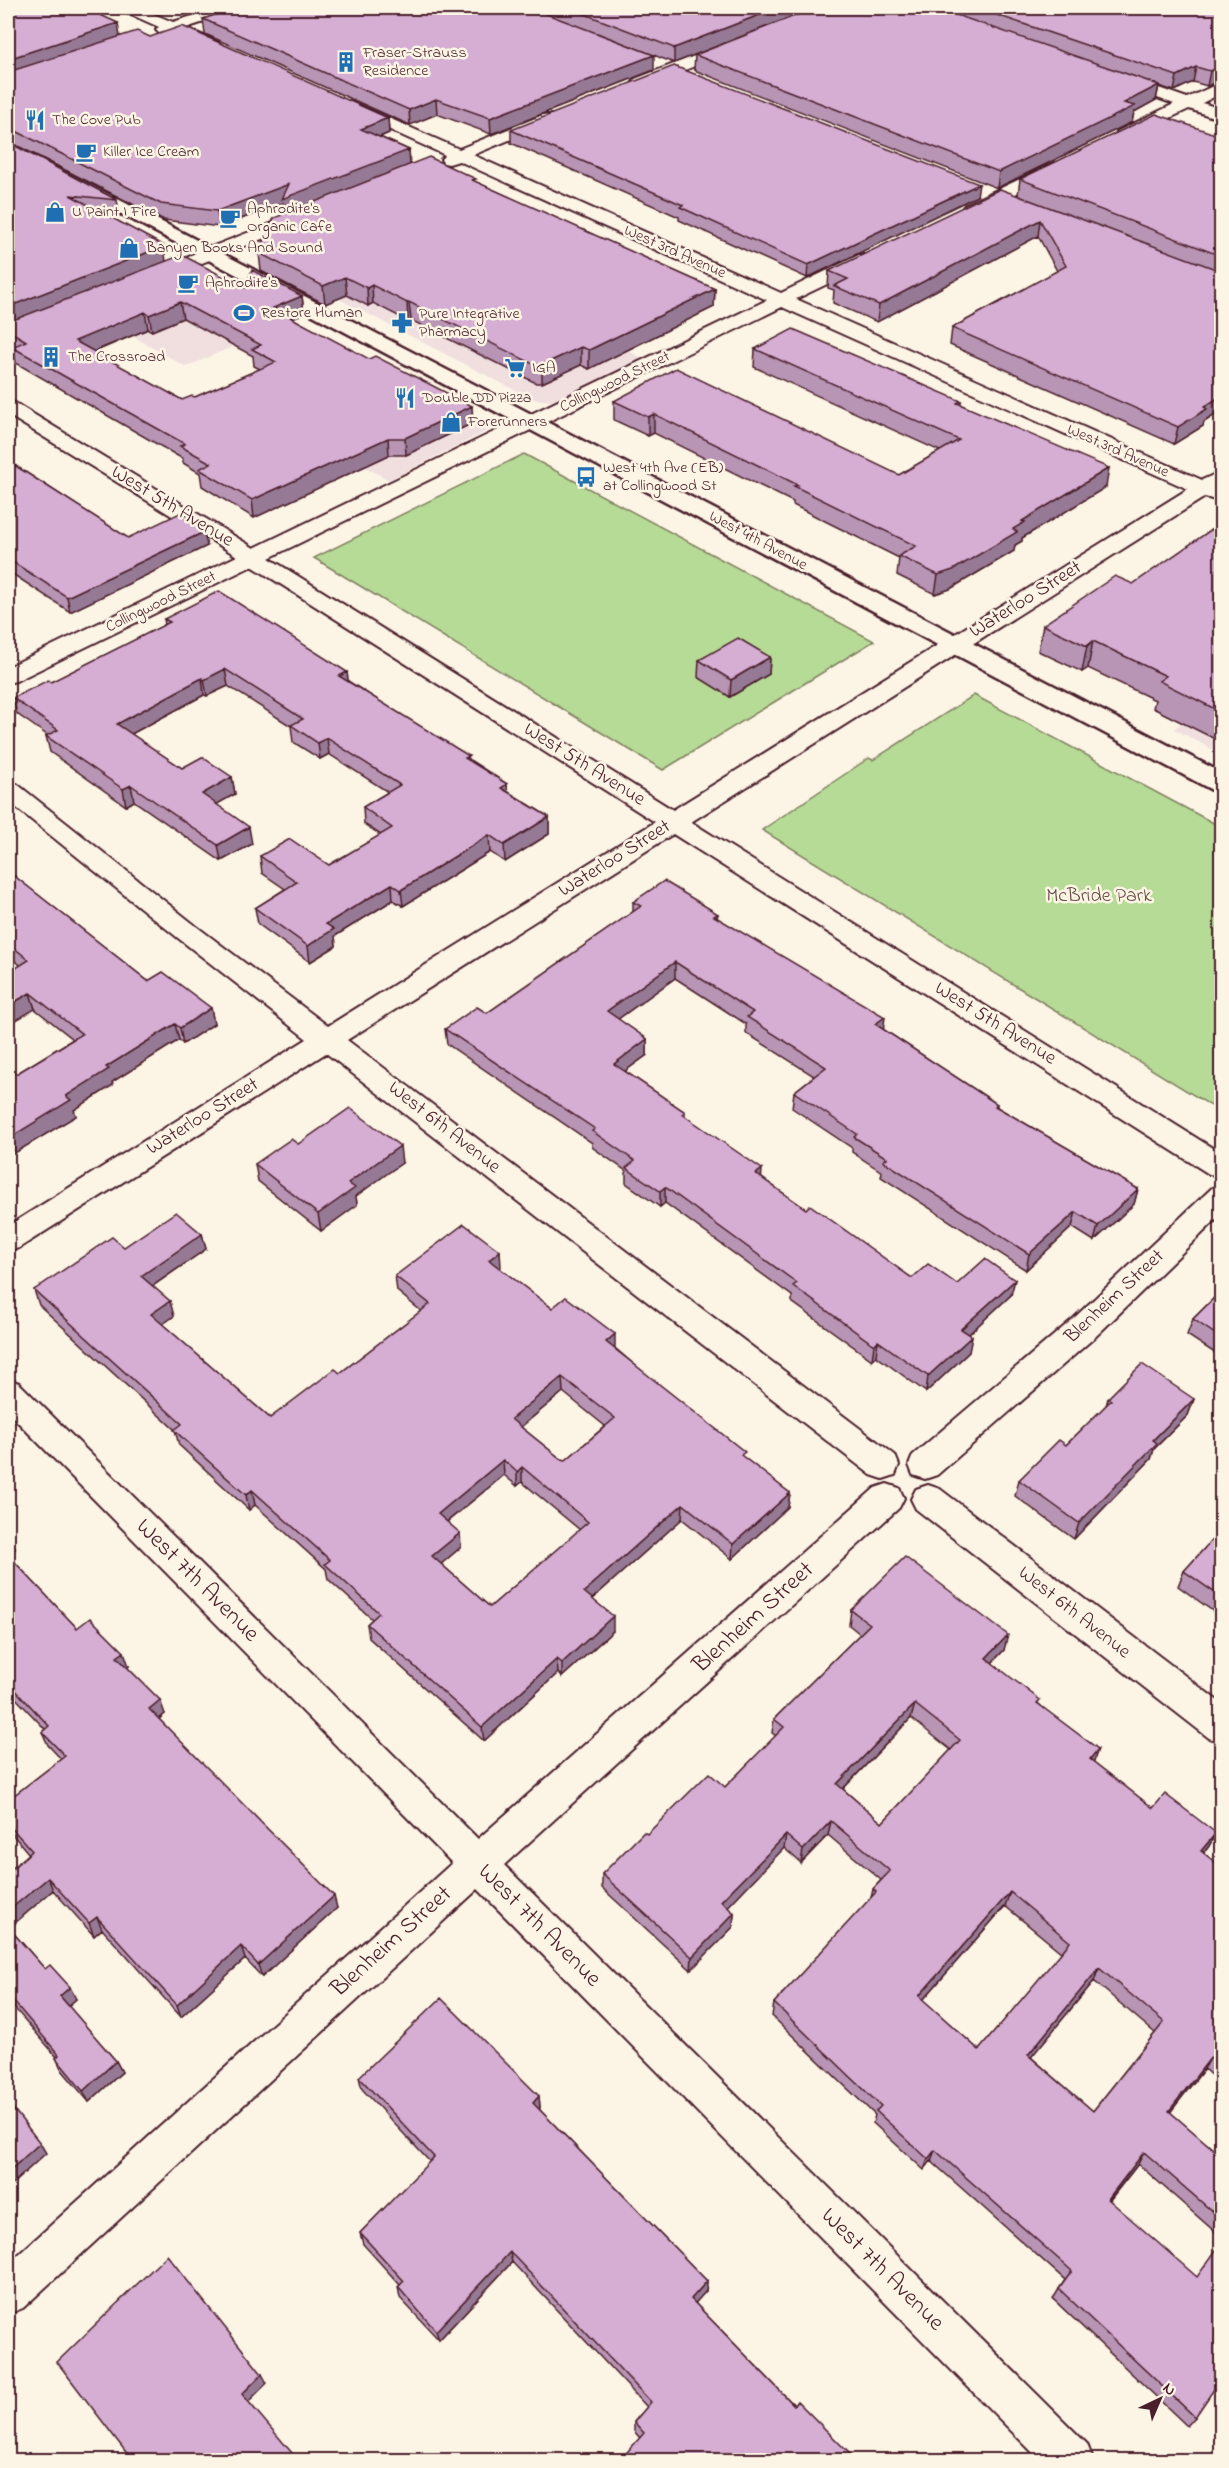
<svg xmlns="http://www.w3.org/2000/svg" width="1229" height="2468" font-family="'Indie Flower',sans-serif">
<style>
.built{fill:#f1dfe0}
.green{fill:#b6db96;stroke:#807d60;stroke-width:1.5}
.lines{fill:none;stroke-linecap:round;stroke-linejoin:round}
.street-casing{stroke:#4a1f2b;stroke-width:4}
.secondary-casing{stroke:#4a1f2b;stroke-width:5}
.street{fill:#fcf5e5;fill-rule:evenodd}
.secondary{fill:#fcf5e5;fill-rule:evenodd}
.wall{fill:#b895b5;stroke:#4a1f2b;stroke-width:1.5;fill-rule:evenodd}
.shaded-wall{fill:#967994;stroke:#4a1f2b;stroke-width:1.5}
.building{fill:#d6add3;stroke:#4a1f2b;stroke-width:1.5;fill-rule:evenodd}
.labels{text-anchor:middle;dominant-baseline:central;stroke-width:5;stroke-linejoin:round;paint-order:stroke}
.far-poi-label{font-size:16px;fill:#4a1f2b;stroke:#fcf5e5;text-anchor:start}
.far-street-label{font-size:16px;fill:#4a1f2b;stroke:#fcf5e5}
.street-label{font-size:20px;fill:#4a1f2b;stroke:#fcf5e5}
.park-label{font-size:20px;fill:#654e46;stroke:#fcf5e5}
.near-street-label{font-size:24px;fill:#4a1f2b;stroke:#fcf5e5}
</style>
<rect width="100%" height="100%" fill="#fcf5e5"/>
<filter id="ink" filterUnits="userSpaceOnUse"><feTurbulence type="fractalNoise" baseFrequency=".0167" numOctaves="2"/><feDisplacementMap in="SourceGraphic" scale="12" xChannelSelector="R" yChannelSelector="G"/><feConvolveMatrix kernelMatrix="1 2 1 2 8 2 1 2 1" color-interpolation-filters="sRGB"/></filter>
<g filter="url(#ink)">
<!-- built -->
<path class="built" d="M336,210l288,137 18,12 -81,39 -9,3 -20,-2 -284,-147v-7l8,-4z
M89,311l205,9 -108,47z
M386,368l98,52 5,4v6l-100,50 -88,-48z
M1221,692v62l-47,-25z"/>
<!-- green -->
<path class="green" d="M524,454l350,187 -211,129 -349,-212z
M974,695l247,132v285l-459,-282 107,-72 4,2z"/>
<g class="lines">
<!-- street casing -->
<g class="street-casing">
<path id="street" d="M121,8h18l34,14 45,-14h21l-2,3 -51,17 32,14 3,3 -8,5 -41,-17h-13l-3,-3 3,-3 -36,-16z
M733,41l5,2 3,3 -3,3 -91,36h-12l-2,-3 2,-3z
M1119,74l68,24 35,-16v11l-20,10 20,6v11l-33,-11 -59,28h-12l-2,-3 2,-3 56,-27 -61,-22 -2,-3 2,-3z
M350,101l109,48 84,-34h12l2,3 -2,3 -82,34 308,138 78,-38h12l3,4 -3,4 -75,36 406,181 20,-9v15l-3,2 3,1v10l-7,1 -10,-3 -514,325 531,332v22l-13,-2 -536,-340 -326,206 548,415 4,10 -4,10 -12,4 -12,-4 -545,-422 -307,195 -11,3v-25l299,-187 -129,-101 -170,-137v-19l9,2 179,142 132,100 327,-204 -403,-256 -236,115 -8,2v-16l229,-111 -229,-141v-14l7,2 239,145 513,-248 -308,-139 -10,3 -6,-1 -2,-4 4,-4 -101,-46 -2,-3zM782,307l406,182 -515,321 -404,-252z
M1054,163l8,5 -2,4 -83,41h-12l-3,-4 3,-4z
M306,210l6,1 3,4 -3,4 -150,60h-12l-3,-4 3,-4z
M1222,1185v29l-127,123 -158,138 -12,4 -12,-4 -4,-10 4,-10 160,-136 139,-131z
M8,1379l11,4 459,456 397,-351 12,-4 12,4 5,10 -5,10 -395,357 583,579 6,16h-53l-562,-571 -455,419 -15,6v-50l444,-401 -444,-451z
M928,1485l12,4 282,215v38l-13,-4 -293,-229 -5,-10 5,-10z"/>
</g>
<!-- secondary casing -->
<g class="secondary-casing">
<path id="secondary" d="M8,142l1214,631v19l-10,-2 -1204,-636z"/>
</g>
<!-- street -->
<use href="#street" class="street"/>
<!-- secondary -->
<use href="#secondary" class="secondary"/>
</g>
<!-- wall -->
<path class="wall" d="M8,8l112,28 30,1 238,81 1,15 -9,4 29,13 1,14 66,18 239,107 -1,18 -125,62 -8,-4 -39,18h-6l-125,-63 -3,1 -35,-18 -5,3 -21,-11 -22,9 -64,-33 -2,-18 25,-39 -1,-11 -63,24 -56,-7 -156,-79z
M221,8h593l-140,55 -77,-30 57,37 -163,64 -54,-20 -27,11 -205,-91 -2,-15 18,-6z
M815,8h406v72l-14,6 -14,-4 -19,9 -15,-5 -3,14 -22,12 -2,10 -135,66 -303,-118 1,-15z
M511,130l466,66 -170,82 -128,-58v-3l-168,-74z
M1221,136v275l-17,11 -1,4 -29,18 -224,-99 2,-17 105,-57 -19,-35 -161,86 -44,-19 1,-13 -6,-2 1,-17 189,-76 2,-16z
M8,142l109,58 3,16 -14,-2 60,47 79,27 57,8 2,17 -12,5 181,105 -67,32h-17l-135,63 -52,-32 -2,-13 -17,-10v-4l-167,-96 -3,-15 -5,-3zM183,318l70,38 1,10 6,3 -65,28 -13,3 -88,-48 54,-23 4,2z
M755,349l206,52v3l145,83 -84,51v3l-7,4 -1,6 -64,38 -15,5 -38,-19 2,-17 -106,-53v-3l-139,-69 -6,3 -34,-16v-19l285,74 41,-24 -186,-84z
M8,461l120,77 79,8 -137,66 -62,-41z
M1221,523v219l-68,-34 2,-8 -67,-32 -6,4 -44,-21 5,-26 90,-41z
M164,619l183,53 1,9 159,103v7l42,26v17l-44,28 -15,-10 -87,54 -10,-6 -58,36 1,10 -26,16 -52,-38 -3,-16 30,-19 -23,-16 -2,-17 69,9 52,-30 -17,-11 -1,-17 25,-15 -59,-38 -9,5 -27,-17 -2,-16 -63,-40 -21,10 -3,-1 -73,39 51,34 50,9 3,17 -19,10 36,40 -31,17 -87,-60 -8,5 -76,-54 -4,-16 1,-1 -30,-21 -4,-16 38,-16 114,-57z
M770,657l-1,17 -39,23 -32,-20 1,-17z
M8,871l140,110 63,27 3,16 -31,20 -4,-4 -67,42 1,3 -39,25 2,6 -68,41v-90l8,7 57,-35 -38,-30 -15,-44 -12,-10z
M633,902l85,12 -1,4 166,111 114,75v3l141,82 -4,15 -40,37 -22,-14 -46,43 -145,-93 1,-5 -30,-20v-4l-60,-40 2,-16 20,-16 -68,-43v-9l-71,-46 -57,41 29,20v16l-22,16 60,41v4l77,62 44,31 106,69 45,6 54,11 -42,39v18l-43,40 -50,-36 -4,4 -80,-58v-6l-127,-93 -5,4 -34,-24v-12l-34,-24v-4l-145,-99 -2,-15 42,-16 146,-101z
M298,1144l104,19 -46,33 1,9 -36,26 -63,-50 -3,-17z
M202,1234l4,15 -53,37 21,30 -12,8 108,94 70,-45 81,-62 -24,-20 -2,-15 106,-9 -2,1 53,40 63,40 129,110 46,35 -2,14 -56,52 -50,-40 -90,80 21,32 -51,46 -4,-4 -74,68 -115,-103 -2,-14 5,-5 -44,-40 -2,-10 -71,-64 -6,5 -70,-65 -4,-15 -136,-125 -5,-15 90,-43zM563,1392l42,34 -39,34 -5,-1 -40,-32zM504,1475l13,11 5,-4 58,48 -90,77 -49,-43 20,-17 -14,-25z
M1221,1291v66l-34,-22 6,-16z
M1221,1391v16l-4,-3z
M1108,1398l86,1 -6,16 -34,34 -3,10 -77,80 -59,-43 4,-16 47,-35 40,-39z
M1221,1530v87l-43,-31 6,-15z
M8,1533l7,16 -7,6 69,73 52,38 -2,1 38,47 -6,5 178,189 -75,69 -17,-18 -64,58 -79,-88 -8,7 -41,-46 -44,38 36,41 31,30 -8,7 48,55 6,11 -33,30 -27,-32 -6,-12 1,-1 -46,-53 -3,3v-135l21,-18 -21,-25v-29l53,-41 -13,-14 -6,-13 3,-3 -37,-39z
M851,1610l153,40 -12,13 47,41 54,58 60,46 63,25 -7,13 -5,7 17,14v217l-17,-15 -34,43 51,44v81l-83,-73 -28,36 85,217 -8,9 -134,-127 6,-10 6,-9 -134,-119 -7,9 -51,-47 2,-8 -103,-99 2,-13 97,-105 2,-9 8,-9 -53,-45 -27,28 -17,-15 -57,59 7,6 -1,14 -42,43 -89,-82v-14l45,-40 78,-47 51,-51 -4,-3 2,-14 86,-85 -11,-9zM911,1718l40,32 -69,73 -39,-34zM1005,1906l57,47 -83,97 -56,-50zM1094,1981l61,52 -62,78 -62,-54z
M359,2077l180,19 1,12 -1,1 168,172 -1,10 -11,12 99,102 62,55 -216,-22 -6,-7v-9l13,-15 -135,-145 -73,78 -39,-42 -2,-11 2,-2 -37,-41 -3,-11 70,-71 -68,-73z"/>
<!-- shaded-wall -->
<path class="shaded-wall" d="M204,8h9l-9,2z
M777,8h37l-140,55v-15z
M118,23l2,14 -112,38v-16z
M654,55v15l-163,64 -1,-16z
M1221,66v14l-14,6 3,-15z
M1196,67l-3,15 -19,9 3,-15z
M1159,85l-3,15 -22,12 -2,10 -135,66 2,-16 125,-69z
M436,99l1,15 -27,11 -1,-15z
M388,118l1,15 -27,11 -1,-15z
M409,150l1,15 -126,50 -1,-12 -63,24 -3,-16 72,-27z
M979,184l-2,12 -170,82 1,-13z
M1040,220l-2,16 -161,86 2,-17z
M164,246l2,16 -158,63v-18z
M345,277l2,18 -22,9 -2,-18z
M372,285l1,18 -5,3 -1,-18z
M715,289l-1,18 -125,62v-19z
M302,296l2,17 -29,12 -2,-17z
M180,302l3,16 -31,13 -3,-16z
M409,302l2,18 -3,1 -1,-18z
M145,312l3,17 -70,29 -3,-17z
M581,347v18l-39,18v-18z
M1221,396v15l-17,11 -1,4 -29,18 4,-17 26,-20z
M472,406l1,17 -67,32 -1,-17z
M654,414v19l-6,3v-19z
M388,438l1,17 -135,63 -2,-18z
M1109,468l-3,19 -84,51v3l-7,4 -1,6 -64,38 -15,5 3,-19 75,-46 9,-8z
M204,532l3,14 -137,66 -3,-15z
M1093,641l-5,27 -6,4 5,-26z
M770,657l-1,17 -39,23 1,-17z
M225,669l3,17 -21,10 -3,-16z
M347,672l2,16 -10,-12z
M202,678l2,17 -84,45 -3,-16z
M327,738l2,16 -9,5 -2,-16z
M232,777l3,17 -30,17 -3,-17z
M507,784l1,17 -7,-13z
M131,785l3,16 -8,5 -3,-17z
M549,817v17l-44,28 -1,-17z
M249,827l3,17 -31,17 -3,-16z
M489,835l1,17 -87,54 -2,-16z
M392,884l1,16 -58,36 1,10 -26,16 -2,-16 18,-22z
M675,962v16l-68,49v-16z
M30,993l5,16 -27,16v-19z
M211,1008l3,16 -31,20 -3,-16z
M885,1017l-2,16 -8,-9z
M175,1024l4,16 -67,42 1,3 -39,25 2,6 -68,41v-18l98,-72z
M647,1039v16l-33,24v-15z
M400,1146l2,17 -46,33 1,9 -36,26 -3,-17 30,-31z
M762,1169l-1,16 -5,-11z
M665,1187v16l-5,4v-16z
M1138,1189l-4,15 -40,37 4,-15z
M1076,1212l-4,15 -46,43 3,-16z
M202,1234l4,15 -61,42 -4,-15z
M500,1251l1,16 -11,8 -1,-15z
M1015,1280l-4,15 -53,49 3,-15z
M170,1301l4,15 -19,14 -4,-16z
M615,1334v16l-9,-8z
M972,1336l-3,16 -43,40 2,-16z
M878,1341l-2,15 -4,4 2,-15z
M562,1377l1,15 -51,42 -1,-15z
M1194,1399l-6,16 -34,34 -3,10 -77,80 5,-16 74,-83z
M503,1460l1,15 -65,53 -1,-14z
M522,1467v15l-5,4v-14z
M252,1490l3,15 -6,5 -3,-15z
M790,1493l-2,14 -56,52 1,-15z
M683,1504l-1,15 -98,87v-14z
M460,1533l1,14 -28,24 -1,-15z
M10,1535l5,14 -7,6v-19z
M613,1616v15l-51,46v-14z
M1008,1635l-4,15 -22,23 4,-15z
M124,1652l5,14 -7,5 -5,-14z
M557,1659l1,14 -74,68 -2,-14z
M160,1700l5,14 -11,9 -5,-14z
M915,1704l-4,14 -77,80 3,-14z
M1098,1749l-5,15 -3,-5z
M831,1821l-3,14 -27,28 2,-13z
M1216,1833l-7,13 -15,19 7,-14z
M786,1835l-2,13 -64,67 1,-14z
M48,1878l5,12 -45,39v-18z
M1010,1892l-5,14 -90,103 4,-13z
M334,1896l3,12 -75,69 -4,-12z
M734,1913l-1,14 -42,43 1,-13z
M97,1917l5,12 -8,7 -5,-13z
M241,1946l4,13 -64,58 -4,-12z
M1099,1968l-5,13 -71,86 5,-12z
M70,1987l6,12 -10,9 -6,-12z
M8,1997l3,7 -3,3z
M1211,2057l-7,12 -42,54 7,-12z
M116,2061l6,11 -33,30 -6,-11z
M539,2096l1,12 -6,6 -1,-11z
M40,2143l6,10 -38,35v-16z
M935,2150l-4,11 -7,9 4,-11z
M1144,2152l-6,12 -36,45 6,-10z
M510,2252l2,10 -73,78 -3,-9z
M707,2281l-1,10 -16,18 1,-10z
M262,2374l5,9 -20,20 -5,-9z"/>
<!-- building -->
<path class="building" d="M8,8h77l33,15 -110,36z
M229,8h302l123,47 -164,63 -54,-19 -27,11 -206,-91 30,-10z
M569,8h208l-103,40z
M815,8h121l223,77 -35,18 11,3 -136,66 -304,-117z
M976,8h245v58l-11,5 -14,-4 -19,9z
M182,26l206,92 -27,11 48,21 -127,49 7,-15 -72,27 -56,-7 -153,-77v-55l129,-41 13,6z
M674,66l305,118 -171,81 -128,-58 3,-2 -172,-75z
M1156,114l65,22v120l-201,-77z
M8,142l109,58 -47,-5 94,51 -156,61z
M429,157l47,22 -4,1 243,109 -126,61 -8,-3 -39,18h-7l-126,-63 -2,1 -35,-18 -5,3 -22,-11 -22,9 -64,-33 15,-35z
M1000,189l221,82v18l-5,3 5,2v102l-17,11 3,2 -29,18 -226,-99 114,-62 -26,-46 -161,85 -45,-19 14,-7 -19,-8z
M182,255l63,33 7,-18 50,26 -29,12 96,51 6,-3 97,50 -67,32h-17l-136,62 -53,-31 12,-6 -31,-17 5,-2 -173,-97 14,-6 -18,-11v-8zM180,302l81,43 -9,4 24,13 -81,35 -3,-1 -10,4 -107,-59 70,-29 4,3z
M793,329l168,72 -4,2 152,65 -87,53 3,1 -12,7 4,3 -64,38 -15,5 -39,-19 17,-10 -122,-60 4,-1 -144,-71 -6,3 -34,-16 62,-33 223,107 60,-35 -204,-91z
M8,461l120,77 54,-26 19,12 3,8 -137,65 -59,-38z
M1221,523v189l-62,-31 7,-5 -73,-35 -6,5 -44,-21 72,-49 18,8z
M219,591l128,81 -8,4 130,80 -4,2 42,26 -6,4 48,29 -45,28 -15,-10 -88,55 -9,-6 -66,40 8,5 -26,17 -53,-38 42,-26 -37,-26 30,-17 39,26 63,-37 -29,-21 37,-22 -73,-47 -9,5 -27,-18 12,-6 -78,-50 -21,11 -2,-2 -85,46 65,44 20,-11 30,20 -30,17 47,33 -31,18 -87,-60 -8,4 -77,-53 12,-6 -45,-32 35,-18 3,2 119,-60 -6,-3z
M738,638l32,19 -39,23 -32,-20z
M8,871l140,110 15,-9 48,36 -31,20 -5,-4 -69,43 3,2 -43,27 5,4 -63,39v-72l8,7 66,-40 -52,-41 -22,13v-33l21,-13 -21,-17z
M664,881l54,33 -4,2 171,101 -10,7 122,80 -2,2 143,83 -40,37 -22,-14 -47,42 -146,-93 4,-3 -33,-21 3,-3 -63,-42 32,-25 -79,-50 6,-5 -78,-50 -68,49 40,28 -33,25 71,48 -3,2 80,55 -6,5 50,35 4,-4 102,73 16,-14 29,20 28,-25 30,21 -54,49 11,7 -44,40 -50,-35 -4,4 -81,-59 4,-3 -132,-96 -5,4 -34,-23 9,-7 -43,-30 3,-2 -150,-100 32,-22 10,6 154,-107 -8,-4z
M350,1108l50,38 -52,37 7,5 -37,26 -63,-50 36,-25 7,5z
M176,1212l26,22 -61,42 29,25 -19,13 119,104 65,-49 5,4 90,-69 -35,-28 69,-52 36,27 -11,9 63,48 14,-11 49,37 -9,8 139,110 -4,3 49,38 -57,51 -50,-40 -99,88 29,24 -51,47 -5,-4 -75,68 -115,-103 12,-11 -54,-49 5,-4 -78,-70 -6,5 -72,-65 8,-6 -148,-134 78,-53 12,10zM562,1377l53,41 -49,42 -5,-1 -50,-40zM503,1460l14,12 5,-5 66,55 -98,85 -58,-51 28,-23 -22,-19z
M1221,1291v47l-28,-19z
M1142,1364l52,35 -41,41 4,3 -78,80 -60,-43 40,-40 7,5 45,-45 -3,-2z
M1221,1530v67l-37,-26z
M8,1555l69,73 13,-10 34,34 -7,5 43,43 -11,9 185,187 -76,69 -17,-19 -64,59 -80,-88 -8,6 -41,-45 -40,33v-39l24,-21 -24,-27v-24l57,-44 -23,-24 7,-6 -41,-44z
M905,1557l103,78 -22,23 54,42 -3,3 61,46 -8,10 63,49 12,-14 51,39 -15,18 20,16v199l-10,-9 -42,54 52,45v63l-77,-67 -36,47 89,78 24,-34v136l-26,38 -136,-128 13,-18 -137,-121 -7,9 -52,-48 5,-5 -107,-103 102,-111 -3,-3 17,-18 -59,-50 -28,29 -17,-15 -65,66 13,12 -42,44 -90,-83 42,-42 3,2 62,-61 16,14 59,-60 -10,-8 96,-95 -19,-14zM915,1704l45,36 -78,83 -45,-39zM1010,1892l60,50 -91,108 -60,-54zM1099,1968l65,54 -71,89 -65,-56z
M8,1927l37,42 5,-4 20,22 -10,9 56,65 -33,30 -27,-33 3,-3 -51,-60z
M441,1998l98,98 -6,7 174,178 -16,18 103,106 3,-4 59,59h-236l24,-27 -10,-11 17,-20 -141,-150 -74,79 -38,-44 6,-6 -44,-48 74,-76 -75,-80z
M8,2102l32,41 -32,29z
M167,2255l95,119 -20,20 56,66h-166l-75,-98z"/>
</g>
<!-- icons -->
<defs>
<g id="building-bare" transform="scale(1.62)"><path d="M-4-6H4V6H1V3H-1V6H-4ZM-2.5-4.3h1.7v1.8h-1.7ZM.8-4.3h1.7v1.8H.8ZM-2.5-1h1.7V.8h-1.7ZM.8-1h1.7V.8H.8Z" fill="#1f6fb2" stroke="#fcf5e5" stroke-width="2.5" paint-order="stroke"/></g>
<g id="restaurant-bare" transform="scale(1.62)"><path d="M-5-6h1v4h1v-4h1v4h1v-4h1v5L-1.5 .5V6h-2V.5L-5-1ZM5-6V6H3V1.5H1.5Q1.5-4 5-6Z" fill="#1f6fb2" stroke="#fcf5e5" stroke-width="2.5" paint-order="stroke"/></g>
<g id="cafe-bare" transform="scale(1.62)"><path d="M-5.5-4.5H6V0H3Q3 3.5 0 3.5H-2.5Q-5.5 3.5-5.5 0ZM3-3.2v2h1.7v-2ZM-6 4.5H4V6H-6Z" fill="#1f6fb2" stroke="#fcf5e5" stroke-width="2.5" paint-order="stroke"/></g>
<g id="shop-bare" transform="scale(1.62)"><path d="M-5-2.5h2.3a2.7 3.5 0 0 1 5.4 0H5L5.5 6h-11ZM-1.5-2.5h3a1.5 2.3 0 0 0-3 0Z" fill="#1f6fb2" stroke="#fcf5e5" stroke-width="2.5" paint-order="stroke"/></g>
<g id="stadium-bare" transform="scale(1.62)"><path d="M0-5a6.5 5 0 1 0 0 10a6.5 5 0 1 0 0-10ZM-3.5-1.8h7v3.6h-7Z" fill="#1f6fb2" stroke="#fcf5e5" stroke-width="2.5" paint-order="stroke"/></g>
<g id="pharmacy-bare" transform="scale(1.62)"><path d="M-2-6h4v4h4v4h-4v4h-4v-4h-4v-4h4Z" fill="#1f6fb2" stroke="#fcf5e5" stroke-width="2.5" paint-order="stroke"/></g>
<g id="supermarket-bare" transform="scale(1.62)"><path d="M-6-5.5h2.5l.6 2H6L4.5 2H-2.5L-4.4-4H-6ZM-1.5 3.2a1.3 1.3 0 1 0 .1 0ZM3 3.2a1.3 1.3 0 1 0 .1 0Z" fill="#1f6fb2" stroke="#fcf5e5" stroke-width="2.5" paint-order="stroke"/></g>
<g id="bus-bare" transform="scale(1.62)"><path d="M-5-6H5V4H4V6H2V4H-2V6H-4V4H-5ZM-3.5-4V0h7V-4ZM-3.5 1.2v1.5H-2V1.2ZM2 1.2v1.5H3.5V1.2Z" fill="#1f6fb2" stroke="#fcf5e5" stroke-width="2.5" paint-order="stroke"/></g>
</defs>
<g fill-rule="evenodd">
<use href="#building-bare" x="346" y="62"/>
<use href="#restaurant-bare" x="35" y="120"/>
<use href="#cafe-bare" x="86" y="152"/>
<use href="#shop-bare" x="55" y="212"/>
<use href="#cafe-bare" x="230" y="218"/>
<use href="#shop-bare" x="129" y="248"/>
<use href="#cafe-bare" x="188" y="283"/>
<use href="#stadium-bare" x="244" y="313"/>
<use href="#pharmacy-bare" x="402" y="323"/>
<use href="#building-bare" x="51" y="357"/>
<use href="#supermarket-bare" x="515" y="368"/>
<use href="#restaurant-bare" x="405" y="398"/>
<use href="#shop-bare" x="451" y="422"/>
<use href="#bus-bare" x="586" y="477"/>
</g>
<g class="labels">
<!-- far-poi labels -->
<g class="far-poi-label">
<text x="363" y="53">Fraser-Strauss<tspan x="363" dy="18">Residence</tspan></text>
<text x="52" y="120">The Cove Pub</text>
<text x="103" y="152">Killer Ice Cream</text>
<text x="247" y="209">Aphrodite's<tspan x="247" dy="18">Organic Cafe</tspan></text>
<text x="72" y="212">U Paint I Fire</text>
<text x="146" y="248">Banyen Books And Sound</text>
<text x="205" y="283">Aphrodite's</text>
<text x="261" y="313">Restore Human</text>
<text x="419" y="314">Pure Integrative<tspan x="419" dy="18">Pharmacy</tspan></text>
<text x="68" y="357">The Crossroad</text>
<text x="532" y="368">IGA</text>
<text x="422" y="398">Double DD Pizza</text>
<text x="468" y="422">Forerunners</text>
<text x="603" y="468">West 4th Ave (EB)<tspan x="603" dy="18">at Collingwood St</tspan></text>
</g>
<!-- far-street labels -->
<g class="far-street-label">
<text transform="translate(675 252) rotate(24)">West 3rd Avenue</text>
<text transform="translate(615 382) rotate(-26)">Collingwood Street</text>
<text transform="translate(1118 451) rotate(24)">West 3rd Avenue</text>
<text transform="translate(758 541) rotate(28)">West 4th Avenue</text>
<text transform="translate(161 602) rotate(-26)">Collingwood Street</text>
</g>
<!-- street labels -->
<g class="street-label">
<text transform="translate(172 507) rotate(31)">West 5th Avenue</text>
<text transform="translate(1026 600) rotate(-32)">Waterloo Street</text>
<text transform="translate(584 765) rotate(32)">West 5th Avenue</text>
<text transform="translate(615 859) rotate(-32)">Waterloo Street</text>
<text transform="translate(995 1024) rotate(32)">West 5th Avenue</text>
<text transform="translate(203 1117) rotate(-32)">Waterloo Street</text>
<text transform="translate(444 1128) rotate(38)">West 6th Avenue</text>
<text transform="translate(1115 1297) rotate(-43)">Blenheim Street</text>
<text transform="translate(1074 1613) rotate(38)">West 6th Avenue</text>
</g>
<!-- park labels -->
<g class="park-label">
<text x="1099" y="896">McBride Park</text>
</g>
<!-- near-street labels -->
<g class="near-street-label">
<text transform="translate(197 1581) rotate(45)">West 7th Avenue</text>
<text transform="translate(754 1618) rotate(-42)">Blenheim Street</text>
<text transform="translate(539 1926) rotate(45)">West 7th Avenue</text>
<text transform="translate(392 1942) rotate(-42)">Blenheim Street</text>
<text transform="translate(882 2270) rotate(45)">West 7th Avenue</text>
</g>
</g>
<!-- margin -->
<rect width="1229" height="2468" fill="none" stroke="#fcf5e5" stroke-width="30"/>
<rect x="15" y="15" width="1199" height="2438" fill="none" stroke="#4a1f2b" stroke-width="2" filter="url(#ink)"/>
<!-- north arrow -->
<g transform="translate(1160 2399) rotate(44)" stroke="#fcf5e5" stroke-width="4.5" paint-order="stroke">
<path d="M0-4.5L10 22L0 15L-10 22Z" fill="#4a1f2b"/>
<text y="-9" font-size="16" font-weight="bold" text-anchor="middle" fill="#4a1f2b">N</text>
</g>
</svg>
